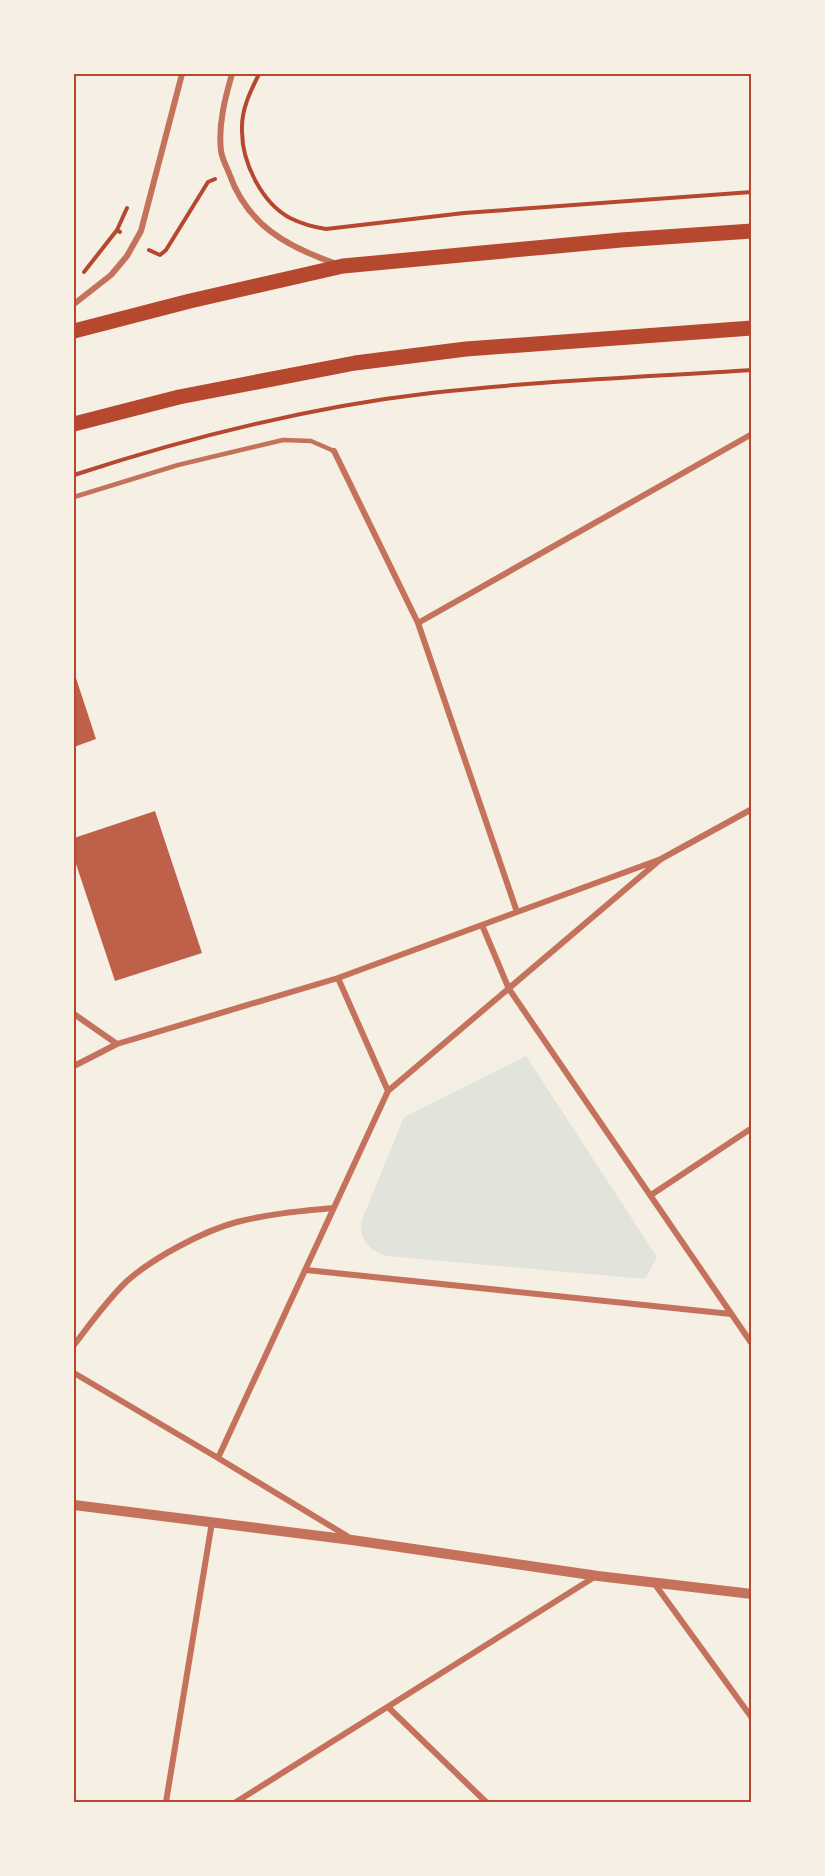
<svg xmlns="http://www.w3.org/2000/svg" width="825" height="1876" font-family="Manrope,sans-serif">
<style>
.green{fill:#e2e4dc}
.building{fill:#bf614a}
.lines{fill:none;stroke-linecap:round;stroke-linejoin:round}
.path{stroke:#b5482f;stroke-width:4}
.service{stroke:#c5725c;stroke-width:4.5}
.minor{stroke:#c5725c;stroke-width:6}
.tertiary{stroke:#c5725c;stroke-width:10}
.primary{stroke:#b5482f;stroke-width:15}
.neatline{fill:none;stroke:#b5482f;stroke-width:2}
</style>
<rect width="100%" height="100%" fill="#f6efe4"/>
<!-- green -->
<path class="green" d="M526,1056l131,201 -12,22 -259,-23c-17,-6 -26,-15 -25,-34l43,-105z"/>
<!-- building -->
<path class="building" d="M74,672l22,67 -22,8z
M155,811l47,142 -87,28 -41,-123v-20z"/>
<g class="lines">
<!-- path -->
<path class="path" d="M259,74c-9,18 -18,36 -17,57 0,32 20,72 48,87 12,6 23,9 36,11l138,-16 288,-21
M120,232l-3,-2 10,-22
M149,250l11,5 6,-5 42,-68 7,-3
M84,272l33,-42
M74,475c116,-38 235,-68 357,-82 106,-12 214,-16 321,-23"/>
<!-- service -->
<path class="service" d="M74,497l104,-32 105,-25 28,1 23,10"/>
<!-- minor -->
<path class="minor" d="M232,74c-7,24 -14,51 -11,77 1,7 5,15 8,22 18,52 58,74 108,91
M74,304l37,-29 16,-19 14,-25 41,-157
M334,451l84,172 99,289
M418,623l334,-189
M482,925l27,64 243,355
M338,978l50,113
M74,1014l43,30
M74,1066l43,-22 221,-66 323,-119 91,-50
M651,1195l101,-67
M306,1270l425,44
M74,1345c17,-22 33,-45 53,-64 26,-23 76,-50 110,-59 31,-8 63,-11 96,-14
M74,1373l144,85 129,78
M218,1458l170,-367 273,-232
M654,1583l98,135
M388,1707l98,95
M166,1802l46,-280
M236,1802l360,-226"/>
<!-- tertiary -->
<path class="tertiary" d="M74,1505l278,35 246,36 154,18"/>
<!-- primary -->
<path class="primary" d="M74,331l116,-30 153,-35 278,-26 131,-9
M74,424l105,-27 176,-34 111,-14 286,-21"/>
</g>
<!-- border -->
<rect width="825" height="1876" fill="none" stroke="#f6efe4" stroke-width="150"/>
<rect x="75" y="75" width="675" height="1726" class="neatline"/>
</svg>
